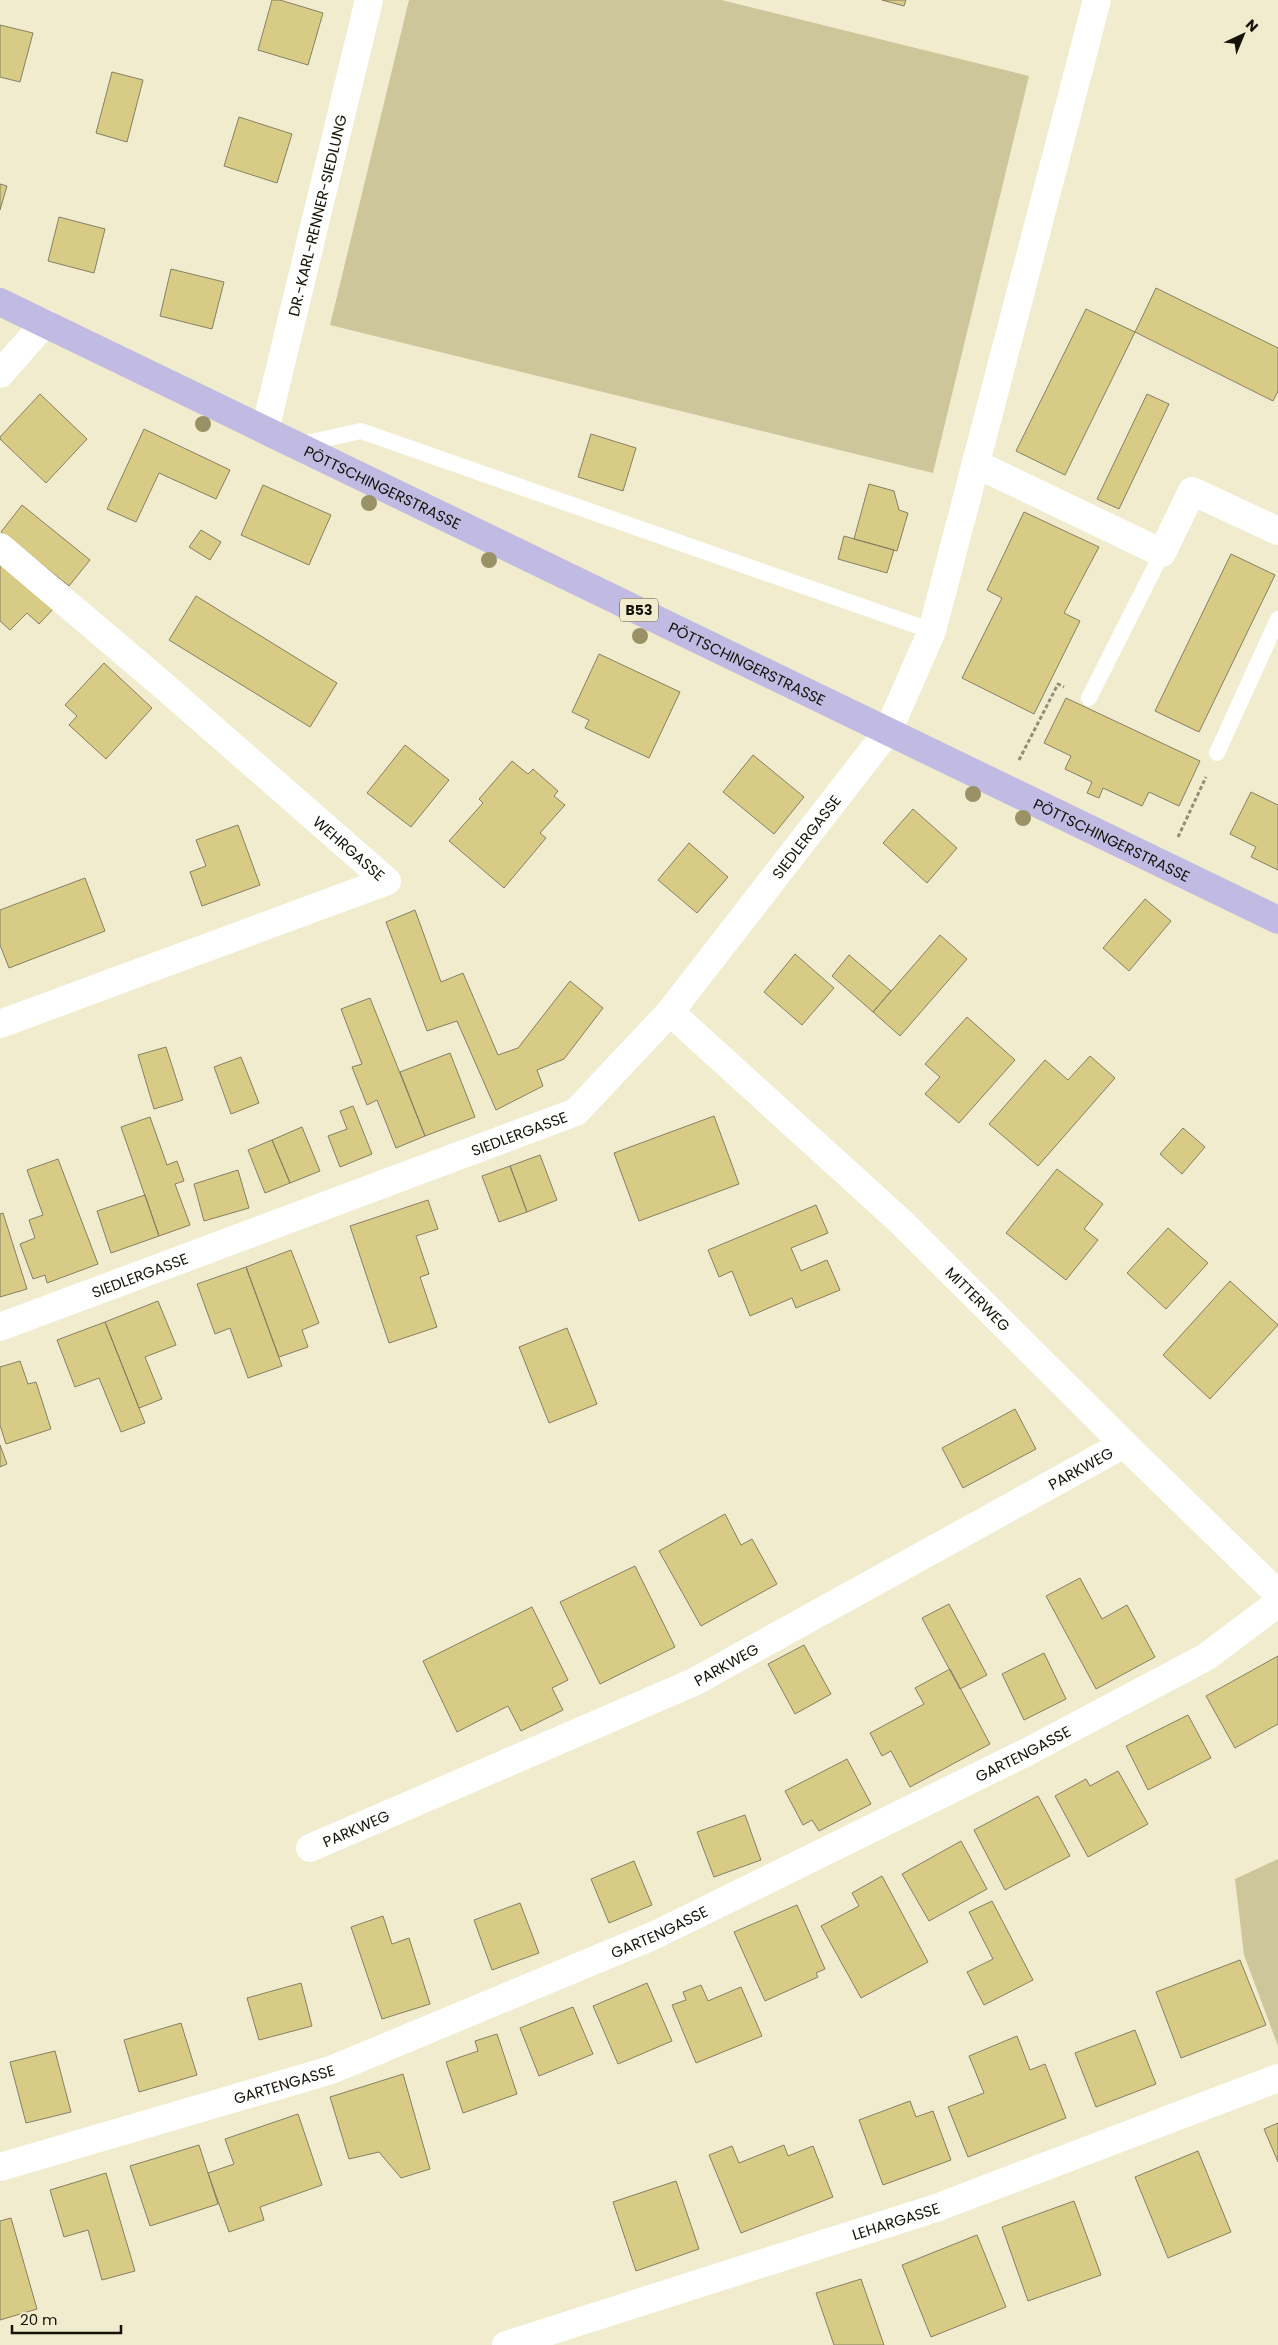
<svg xmlns="http://www.w3.org/2000/svg" width="1278" height="2345" font-family="Poppins,sans-serif">
<style>
.green{fill:#cec69b}
.building{fill:#d8cb85;stroke:#868064}
.lines{fill:none;stroke-linecap:round;stroke-linejoin:round}
.path{stroke:#918d77;stroke-width:3;stroke-dasharray:4 2.5;stroke-linecap:butt}
.service{stroke:#fff;stroke-width:16}
.minor{stroke:#fff;stroke-width:28}
.primary{stroke:#c1bbe3;stroke-width:28}
.tree{fill:#9a9267}
.labels{text-anchor:middle;dominant-baseline:central;stroke-width:5;stroke-linejoin:round;paint-order:stroke}
.shield{fill:#f1eccd;stroke:#575343;stroke-width:1}
.shield-label{font-size:14px;font-weight:bold;fill:#151208}
.street-label{font-size:15px;fill:#151208;stroke:#f1eccd}
</style>
<rect width="100%" height="100%" fill="#f1eccd"/>
<!-- green -->
<path class="green" d="M409,0h312l308,76 -96,397 -603,-148z
M1278,1859v187l-34,-91 -9,-76z"/>
<!-- building -->
<path class="building" d="M272,0h8l43,13 -15,52 -50,-15z
M882,0h24l-2,6z
M0,25l33,8 -13,49 -20,-5z
M112,72l31,8 -16,62 -31,-9z
M239,117l53,17 -15,49 -53,-17z
M0,184l7,2 -7,24z
M59,217l46,12 -11,44 -46,-12z
M171,269l53,13 -12,47 -52,-13z
M1156,288l122,60v43l-5,10 -138,-69z
M1086,309l49,23 -70,143 -49,-24z
M40,394l47,45 -41,44 -46,-44v-2z
M1147,394l22,10 -50,105 -22,-10z
M144,429l86,41 -14,29 -57,-26 -23,49 -29,-13z
M591,434l45,14 -13,43 -45,-14z
M869,484l25,7 5,19 9,3 -11,38 -43,-12z
M263,485l68,30 -22,50 -68,-30z
M22,505l68,55 -21,26 -68,-54z
M1024,512l75,35 -35,66 16,8 -46,93 -72,-36 40,-80 -15,-8z
M201,530l20,12 -11,18 -21,-13z
M844,536l50,14 -7,23 -49,-14z
M1231,554l44,21 -76,157 -44,-21z
M0,557l54,51 -15,16 -12,-11 -17,17 -10,-9z
M196,596l141,87 -27,44 -141,-87z
M599,654l81,38 -31,66 -64,-30 4,-8 -17,-8z
M104,663l48,45 -46,51 -37,-34 8,-9 -12,-11z
M1066,698l134,63 -21,45 -30,-14 -7,14 -39,-18 -4,10 -12,-5 5,-11 -27,-13 6,-13 -27,-13z
M405,745l44,35 -38,47 -44,-34z
M753,755l51,42 -30,37 -51,-42z
M512,761l16,13 5,-5 25,22 -4,5 11,9 -25,28 6,5 -42,50 -55,-47 34,-38 -4,-4z
M1251,792l27,13v65l-27,-13 5,-10 -26,-13z
M913,809l44,39 -30,35 -44,-40z
M238,825l22,60 -58,21 -12,-34 16,-6 -10,-26z
M689,843l39,34 -31,36 -39,-33z
M85,878l20,53 -96,37 -9,-23v-35z
M1145,899l26,22 -42,50 -26,-23z
M415,910l26,72 22,-9 35,82 20,-7 52,-67 33,27 -39,51 -27,11 6,16 -47,24 -39,-89 -30,10 -41,-109z
M940,935l27,24 -67,77 -27,-24z
M795,954l39,34 -32,37 -38,-33z
M849,955l42,36 -18,21 -41,-36z
M370,998l55,138 -29,12 -19,-48 -10,5 -15,-38 10,-3 -21,-55z
M967,1017l48,43 -56,63 -34,-29 15,-17 -15,-13z
M166,1047l17,53 -29,9 -16,-54z
M450,1053l25,64 -50,19 -25,-64z
M1090,1056l25,22 -77,88 -49,-42 56,-64 23,20z
M241,1057l18,46 -28,11 -17,-47z
M353,1106l19,48 -32,13 -12,-31 19,-7 -7,-18z
M714,1116l25,68 -100,37 -25,-68z
M150,1117l17,48 10,-4 7,20 -9,3 15,41 -31,11 -38,-109z
M302,1127l18,44 -30,12 -18,-43z
M1183,1128l22,19 -23,27 -22,-20z
M272,1140l18,43 -25,10 -17,-43z
M540,1155l17,45 -30,12 -17,-46z
M58,1159l40,105 -51,19 -2,-8 -12,4 -13,-35 15,-6 -6,-18 14,-5 -16,-45z
M510,1166l17,46 -28,10 -17,-46z
M1057,1169l46,35 -19,25 14,11 -32,40 -60,-47z
M238,1170l11,38 -45,13 -10,-37z
M145,1195l14,41 -48,17 -14,-42z
M428,1200l10,29 -22,7 13,38 -9,3 17,50 -48,16 -39,-117z
M816,1205l12,28 -37,15 10,23 26,-11 13,30 -44,18 -4,-10 -42,18 -18,-45 -13,6 -11,-27z
M3,1213l24,76 -27,8v-83z
M1168,1228l40,35 -42,46 -39,-36z
M291,1250l28,73 -17,7 6,17 -29,10 -33,-90z
M246,1267l36,99 -34,12 -18,-50 -15,6 -18,-50z
M1230,1281l48,44 -68,74 -47,-44z
M158,1301l18,44 -31,12 17,42 -23,9 -34,-86z
M105,1322l40,101 -24,9 -22,-54 -24,9 -18,-47z
M567,1328l30,76 -48,19 -30,-76z
M20,1361l8,23 8,-2 15,47 -45,15 -6,-19v-58z
M1015,1409l21,40 -73,39 -21,-40z
M0,1445l7,19 -7,3z
M725,1514l16,31 11,-6 25,45 -76,42 -42,-75z
M635,1566l40,81 -75,37 -40,-82z
M1080,1578l22,41 25,-14 28,52 -59,32 -50,-93z
M949,1604l38,71 -27,14 -38,-71z
M532,1607l36,73 -16,8 11,22 -42,21 -13,-25 -51,26 -34,-71z
M804,1645l27,49 -36,20 -27,-50z
M1044,1653l22,46 -42,21 -22,-46z
M1278,1656v68l-43,24 -29,-52z
M950,1669l40,75 -80,43 -19,-36 -9,5 -12,-23 54,-29 -9,-16z
M1188,1715l23,43 -63,32 -22,-44z
M847,1759l24,45 -52,27 -7,-11 -9,5 -18,-34z
M1118,1771l30,53 -60,33 -33,-61 31,-17 4,7z
M1038,1796l32,60 -65,34 -31,-60z
M745,1815l16,45 -47,17 -17,-45z
M961,1841l26,48 -58,32 -27,-47z
M634,1861l18,44 -43,18 -18,-44z
M882,1876l46,86 -67,36 -40,-72 38,-20 -7,-13z
M992,1901l41,79 -49,25 -17,-33 26,-13 -24,-47z
M520,1903l19,50 -47,17 -18,-50z
M797,1905l28,64 -9,4 2,4 -53,24 -31,-69z
M383,1916l9,28 17,-6 21,66 -48,15 -31,-92z
M1240,1960l26,65 -85,33 -25,-66z
M301,1983l11,43 -53,14 -12,-42z
M647,1983l25,58 -54,23 -25,-58z
M701,1985l7,16 33,-14 21,49 -66,27 -24,-58 14,-5 -3,-8z
M573,2007l20,47 -54,22 -19,-48z
M181,2023l16,52 -58,17 -15,-52z
M1135,2030l21,54 -60,23 -21,-54z
M497,2034l20,60 -54,19 -17,-51 32,-11 -3,-10z
M1017,2036l13,34 15,-6 21,54 -98,39 -20,-50 36,-14 -15,-37z
M55,2051l16,61 -45,11 -16,-61z
M403,2074l27,95 -29,9 -22,-26 -30,7 -19,-62z
M910,2101l6,16 17,-6 18,49 -68,25 -24,-65z
M298,2114l24,71 -62,22 4,13 -35,12 -21,-59 26,-9 -9,-25z
M1278,2123v39l-14,-33z
M199,2145l19,59 -68,22 -20,-60z
M784,2145l4,11 25,-10 20,51 -92,36 -32,-78 23,-9 7,17z
M1198,2151l33,81 -63,26 -33,-81z
M106,2173l29,98 -33,9 -14,-50 -24,7 -14,-47z
M676,2181l23,68 -63,22 -23,-69z
M1074,2201l27,74 -73,26 -26,-74z
M11,2218l26,91 -37,11v-99z
M977,2235l29,72 -75,30 -29,-72z
M861,2279l23,66h-50l-18,-52z"/>
<g class="lines">
<!-- path -->
<path class="path" d="M1019,760l39,-76 6,3
M1178,837l28,-60"/>
<!-- service -->
<path class="service" d="M297,445l64,-14 571,200
M1089,698l73,-145
M1217,753l61,-134"/>
<!-- minor -->
<g class="minor">
<path d="M0,374l45,-51"/>
<path id="s1" d="M265,430l104,-430"/>
<path d="M976,464l186,89 30,-62 86,40"/>
<path id="s2" d="M0,547l157,133 230,201 -387,143"/>
<path id="s3" d="M670,1012l230,209 224,223 154,150"/>
<path id="s4" d="M0,1327l576,-215 94,-100 218,-281 44,-100 165,-631"/>
<path id="s5" d="M310,1848l384,-166 430,-238"/>
<path id="s6" d="M0,2167l331,-97 324,-135 372,-183 179,-95 72,-54"/>
<path id="s7" d="M506,2345l430,-137 342,-130"/>
</g>
<!-- primary -->
<path class="primary" id="s8" d="M0,302l1278,618"/>
</g>
<!-- trees -->
<g class="tree">
<circle cx="203" cy="424" r="8"/>
<circle cx="369" cy="503" r="8"/>
<circle cx="489" cy="560" r="8"/>
<circle cx="640" cy="636" r="8"/>
<circle cx="973" cy="794" r="8"/>
<circle cx="1023" cy="818" r="8"/>
</g>
<g class="labels">
<!-- shield labels -->
<rect class="shield" x="620" y="598.5" width="38" height="23" rx="4"/>
<g class="shield-label">
<text x="639" y="610">B53</text>
</g>
<!-- street labels -->
<g class="street-label">
<text stroke="none"><textPath href="#s1" startOffset="221">DR.-KARL-RENNER-SIEDLUNG</textPath></text>
<text stroke="none"><textPath href="#s8" startOffset="425">PÖTTSCHINGERSTRASSE</textPath></text>
<text stroke="none"><textPath href="#s8" startOffset="830">PÖTTSCHINGERSTRASSE</textPath></text>
<text stroke="none"><textPath href="#s4" startOffset="974">SIEDLERGASSE</textPath></text>
<text stroke="none"><textPath href="#s8" startOffset="1235">PÖTTSCHINGERSTRASSE</textPath></text>
<text stroke="none"><textPath href="#s2" startOffset="461">WEHRGASSE</textPath></text>
<text stroke="none"><textPath href="#s4" startOffset="554">SIEDLERGASSE</textPath></text>
<text stroke="none"><textPath href="#s4" startOffset="149">SIEDLERGASSE</textPath></text>
<text stroke="none"><textPath href="#s3" startOffset="421">MITTERWEG</textPath></text>
<text stroke="none"><textPath href="#s5" startOffset="860">PARKWEG</textPath></text>
<text stroke="none"><textPath href="#s5" startOffset="455">PARKWEG</textPath></text>
<text stroke="none"><textPath href="#s6" startOffset="1106">GARTENGASSE</textPath></text>
<text stroke="none"><textPath href="#s5" startOffset="50">PARKWEG</textPath></text>
<text stroke="none"><textPath href="#s6" startOffset="701">GARTENGASSE</textPath></text>
<text stroke="none"><textPath href="#s6" startOffset="296">GARTENGASSE</textPath></text>
<text stroke="none"><textPath href="#s7" startOffset="409">LEHARGASSE</textPath></text>
</g>
</g>
<!-- north arrow -->
<g transform="translate(1243 35) rotate(44)" stroke="#f1eccd" stroke-width="4" paint-order="stroke">
<path d="M0-4L9 19L0 12L-9 19Z" fill="#151208"/>
<text y="-8" font-size="14" font-weight="bold" text-anchor="middle" fill="#151208">N</text>
</g>
<!-- scale -->
<path d="M12 2325v8h109v-8" fill="none" stroke="#151208" stroke-width="2.5"/>
<text x="20" y="2325" font-size="15" fill="#151208" stroke="#f1eccd" stroke-width="4" paint-order="stroke">20 m</text>
</svg>
